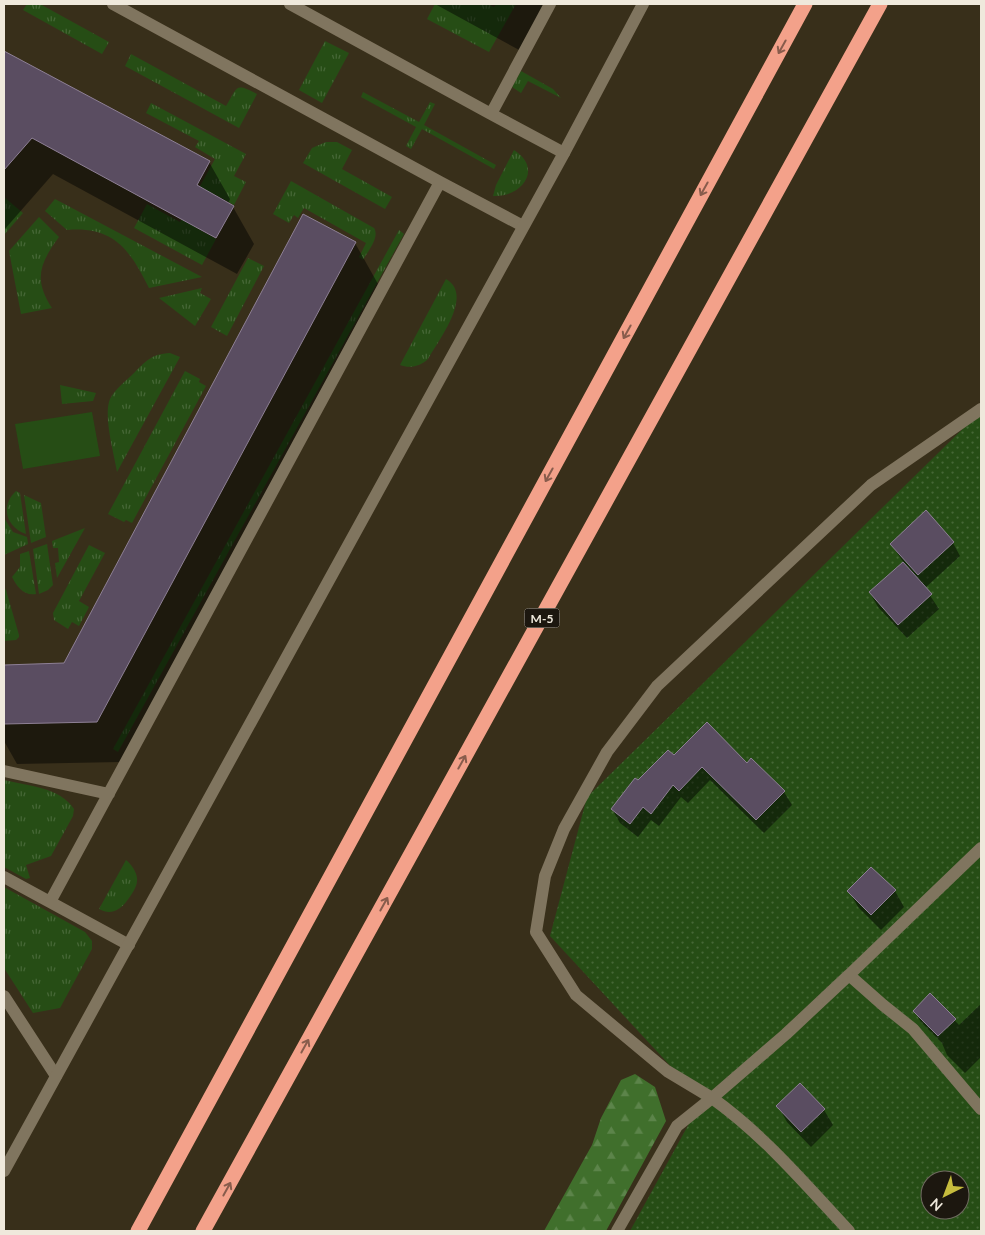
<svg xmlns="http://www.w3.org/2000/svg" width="985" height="1235" font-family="Lato,sans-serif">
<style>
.grass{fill:url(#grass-tufts)}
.forest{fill:url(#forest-firs)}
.garden{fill:url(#garden-dots);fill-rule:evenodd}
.pitch{fill:#264d15}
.shadow{fill:#0007}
.building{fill:#5a4d61;stroke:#8e8095}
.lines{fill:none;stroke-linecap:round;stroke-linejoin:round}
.lane{stroke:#80755f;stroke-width:12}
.street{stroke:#80755f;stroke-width:12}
.highway{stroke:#f3a18a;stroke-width:15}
.oneway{stroke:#885c4c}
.labels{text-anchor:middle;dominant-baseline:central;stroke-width:4;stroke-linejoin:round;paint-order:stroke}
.shield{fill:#1c170f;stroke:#b0aa9e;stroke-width:1}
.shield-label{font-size:12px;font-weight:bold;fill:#efe9dc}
</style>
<defs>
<pattern id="grass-tufts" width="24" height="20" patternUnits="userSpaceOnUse" patternTransform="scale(1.25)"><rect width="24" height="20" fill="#264d15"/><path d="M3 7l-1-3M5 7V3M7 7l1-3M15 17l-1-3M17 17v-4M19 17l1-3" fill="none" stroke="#466736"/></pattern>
<pattern id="forest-firs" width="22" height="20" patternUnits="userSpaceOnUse" patternTransform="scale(1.25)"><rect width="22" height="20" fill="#406f2c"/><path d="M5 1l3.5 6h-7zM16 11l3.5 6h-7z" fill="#5c844a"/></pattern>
<pattern id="garden-dots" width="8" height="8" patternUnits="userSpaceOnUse" patternTransform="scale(1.25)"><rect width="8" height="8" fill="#264d15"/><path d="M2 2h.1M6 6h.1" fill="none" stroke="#466736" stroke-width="1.8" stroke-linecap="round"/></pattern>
</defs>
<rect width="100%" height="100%" fill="#382f1a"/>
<!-- grass -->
<path class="grass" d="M27,4h13l69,38 -7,12 -79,-44z
M435,4h53l6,3 2,-3h20l-27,48 -62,-33z
M325,41l24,12 -27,50 -23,-13z
M131,54l95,52c12,-19 8,-24 31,-12l-18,34 -114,-62z
M521,71l32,18 8,9 -33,-17 -7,12 -9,-6z
M363,92l56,30 11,-20 5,2 -11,21 72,40 -2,4 -72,-40 -11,20 -5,-3 10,-19 -55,-30z
M151,103l95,51 -12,22 12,6 -12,23 -20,-11 -19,33 21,12 -14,26 -68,-37 13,-24 33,18 35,-63 -20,-12 4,-6 -53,-28z
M326,142h11l15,8 -10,19 50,28 -7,12 -82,-46 9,-15z
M514,150c30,19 7,48 -21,46l3,-11z
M291,181l83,47c6,9 -6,23 -11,32l-4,-3 7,-14 -62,-35 -6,10 -4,-3 -5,8 -16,-9z
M4,197l19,16 -19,22z
M55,199l147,78 -53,11c-19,-38 -35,-62 -82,-58l-22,-19z
M39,217l20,20c-19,26 -26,42 -7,71l-31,6 -12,-63z
M399,230l5,4 -286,518 -5,-3z
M248,258l16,8 -37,70 -16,-9z
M446,279c28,16 -7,60 -18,80 -7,7 -18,10 -28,6z
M202,288l-2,5 11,6 -16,27 -36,-28z
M170,353l10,4 -63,115c-3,-19 -14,-56 -7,-73 5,-10 16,-18 24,-26 12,-12 17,-19 36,-20z
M185,371l15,8 -1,3 7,4 -74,137 -6,-3 -2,2 -16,-8z
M60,385l36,8 -3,8 -31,3z
M16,491l4,2 6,41c-20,-7 -26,-28 -10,-43z
M24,495l17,8 5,34 -15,6z
M4,518l9,14 14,5 1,7 -24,11z
M85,528l-28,50 -2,-15 4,-1 -1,-14h-5l-1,-7z
M47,544l6,41 -5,5 -9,4 -6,-45z
M89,545l16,8 -26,48 10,6 -10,19 -7,-4 -4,7 -14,-9 -1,-7z
M29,551l7,43c-12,2 -19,-7 -24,-17l8,-10v-13z
M4,587l2,3 13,45v2l-3,3 -12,1z
M4,780c24,6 56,7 70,29l-1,7 -22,40 -25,9 4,13 -4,1 -22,-12z
M126,860c5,4 12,13 11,21 0,4 -2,7 -4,11 -8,13 -18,26 -34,17z
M4,887l81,45 7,9v8l-32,59 -27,5 -29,-45z"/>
<!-- forest -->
<path class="forest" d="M635,1074l20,13 11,34 -60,110h-62l48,-86 9,-27 20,-38z"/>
<!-- garden -->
<path class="garden" d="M981,411v820h-351l72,-131 -152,-164 37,-139zM930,1180h30v30h-30z"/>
<!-- pitch -->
<path class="pitch" d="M92,412l8,44 -77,13 -8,-45z"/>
<!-- shadow -->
<path class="shadow" d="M435,4h112l-26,47z
M4,52l205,110 21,37 -2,5 5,3 21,37 -17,30 -184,-100 -49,56z
M355,243l23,41 -257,478 -104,2 -13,-23v-75l61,-2z
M953,543l7,13 -35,32 14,21 -32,29 -29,-31 -8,-14 34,-30 -13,-19z
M674,757l73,7 37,28 8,13 -28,28 -54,-53 -22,23 -7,-6 -22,29 -8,-6 -13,17 -18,-14 -8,-14 26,-27z
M849,891h46l9,16 -23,23 -23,-23z
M930,995l29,30 22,-21v53l-16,16 -18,-18 -5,-12 -21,-21 -7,-11z
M800,1085l24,25 9,15 -22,22 -24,-25 -9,-16z"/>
<!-- building -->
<path class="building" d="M4,51l206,110 -13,24 37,21 -18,32 -184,-100 -28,32z
M303,214l53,28 -259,480 -93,2v-59l60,-2z
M926,510l28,32 -36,33 -28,-31z
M903,562l29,32 -34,31 -29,-33z
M707,722l40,41 4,-5 34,33 -29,29 -54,-53 -23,24 -6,-6 -22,29 -8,-7 -13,17 -19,-15 24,-31 3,2 30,-30 6,5z
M871,867l25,23 -25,25 -24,-24z
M930,993l26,26 -18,17 -25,-25z
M800,1083l25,26 -24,23 -25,-26z"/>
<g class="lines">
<!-- lane -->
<path class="lane" d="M113,4l327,178
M290,4l201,110
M550,4l-59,110 73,39
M981,409l-110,76 -214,201 -50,66 -43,77 -19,47 -9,56 40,63 91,76 45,27 74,-64 63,-59 34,30 30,24 68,80
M4,771l105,23
M4,877l46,25
M129,945l-79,-43 390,-720 83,44
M849,975l132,-127
M4,996l52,80
M617,1231l60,-105 35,-28c52,37 94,87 137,133"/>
<!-- street -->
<path class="street" d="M4,1171l560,-1018 79,-149"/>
<!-- highway -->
<path class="highway" d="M138,1231l667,-1227
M203,1231l677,-1227"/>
</g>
<!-- one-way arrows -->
<defs><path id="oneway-shaft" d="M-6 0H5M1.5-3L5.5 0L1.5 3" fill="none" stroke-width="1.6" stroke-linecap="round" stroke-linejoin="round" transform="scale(1.25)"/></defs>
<g class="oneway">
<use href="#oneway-shaft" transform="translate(782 47) rotate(119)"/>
<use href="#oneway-shaft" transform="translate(704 189) rotate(119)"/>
<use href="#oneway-shaft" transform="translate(627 332) rotate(119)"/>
<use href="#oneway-shaft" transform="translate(549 475) rotate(119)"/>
<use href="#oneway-shaft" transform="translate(462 762) rotate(-61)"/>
<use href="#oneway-shaft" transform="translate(384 904) rotate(-61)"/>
<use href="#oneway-shaft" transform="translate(305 1046) rotate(-61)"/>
<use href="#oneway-shaft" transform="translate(227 1189) rotate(-61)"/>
</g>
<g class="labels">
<!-- shield labels -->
<rect class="shield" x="524.5" y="608.5" width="35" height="19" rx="4"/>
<g class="shield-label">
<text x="542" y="618">М-5</text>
</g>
</g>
<!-- border -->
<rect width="985" height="1235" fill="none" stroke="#efe9dc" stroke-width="10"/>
<!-- north arrow -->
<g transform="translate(945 1195) rotate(222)"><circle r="24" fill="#1c170f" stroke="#706b61"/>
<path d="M0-4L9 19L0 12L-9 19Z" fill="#c6bc3d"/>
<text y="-8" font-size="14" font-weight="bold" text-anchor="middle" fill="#efe9dc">N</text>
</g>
</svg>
